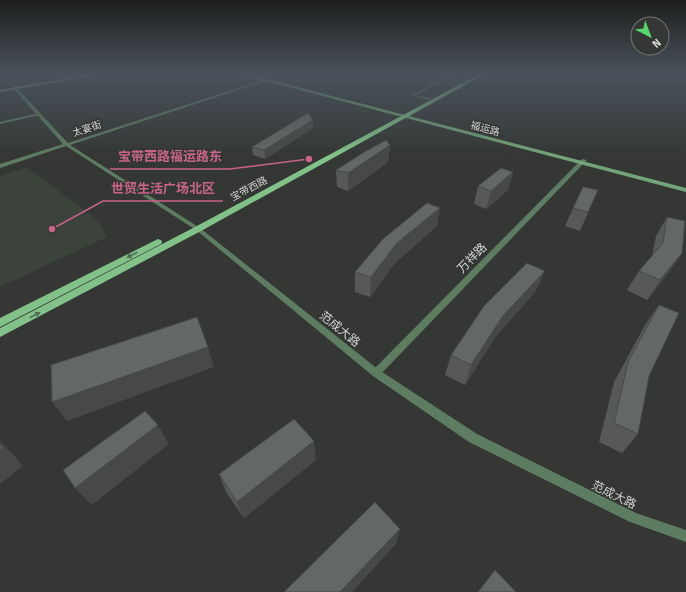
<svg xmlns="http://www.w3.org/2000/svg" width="686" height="592" font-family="'Fira Sans','Noto Sans SC',sans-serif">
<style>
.built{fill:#3b433b}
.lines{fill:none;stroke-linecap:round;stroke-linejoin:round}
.path{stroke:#666866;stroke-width:1;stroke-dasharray:2 1;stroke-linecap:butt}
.service{fill:#5e7c61;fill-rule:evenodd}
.minor{fill:#5e7c61;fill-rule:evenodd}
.tertiary{fill:#5e7c61;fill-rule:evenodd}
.secondary{fill:#73a378;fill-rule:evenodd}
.primary{fill:#82c189;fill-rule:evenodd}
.wall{fill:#565956}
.shaded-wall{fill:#464946}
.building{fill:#646864;stroke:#464946}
.oneway{fill:#536e56}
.labels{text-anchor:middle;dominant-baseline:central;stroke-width:3;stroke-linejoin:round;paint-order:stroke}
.far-street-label{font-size:10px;fill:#d1d3d1;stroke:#343734}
.street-label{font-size:12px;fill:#d1d3d1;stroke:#343734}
.leader{fill:none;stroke:#c8638a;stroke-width:1.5}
.callout-dot{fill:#c8638a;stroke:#343734;stroke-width:1.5}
.callout-label{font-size:13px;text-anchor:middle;font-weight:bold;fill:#c8638a;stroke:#343734;stroke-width:3;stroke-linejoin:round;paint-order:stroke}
</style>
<rect width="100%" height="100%" fill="#343734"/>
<!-- built -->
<path class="built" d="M27,167l72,54 8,16 -107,50v-111z"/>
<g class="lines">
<!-- path -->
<path class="path" d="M678,73l8,2
M0,78l25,-5"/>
<!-- service -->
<path class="service" d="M454,73h4l-43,22 14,3v2l-17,-5z
M39,113h1v2l-40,9v-2z"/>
<!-- minor -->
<path class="minor" d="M582,159l5,1 -208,216 -3,1 -3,-1 -2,-3 2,-3z"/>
<!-- tertiary -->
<path class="tertiary" d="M269,78l3,1 -202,66 130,83 179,142 98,64 159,79 50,17v12l-56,-20 -161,-80 -96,-66 -177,-146 -130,-84 -66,22v-4l63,-20 -50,-56v-2h2l53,57z"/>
<!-- secondary -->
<path class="secondary" d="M97,73h11l-108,19v-2z
M239,73l28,6 419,109v4l-420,-111 -36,-8z"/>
<!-- primary -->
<path class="primary" d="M481,73h6l-286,158 -201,106v-9l195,-101z
M158,239l3,1 1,2 -1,2 -161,83v-9z"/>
</g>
<!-- wall -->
<path class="wall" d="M313,120v8l-48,31 -12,-4 -1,-8z
M390,145l-2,17 -40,29 -11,-4 -1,-17z
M513,172l-5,18 -22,19 -12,-5 4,-18z
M598,190l-18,41 -15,-5 8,-18z
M667,217l15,36 -13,19 -22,28 -20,-10 12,-19 13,-15 4,-20z
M437,226l-42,37 -25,34 -15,-5v-20z
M536,291l-41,46 -30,48 -20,-10 6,-20z
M659,305l-10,71 -11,58 -16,19 -23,-11 15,-60 31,-57z
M316,460l-72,58 -18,-26 -7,-18z"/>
<!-- shaded-wall -->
<path class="shaded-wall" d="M313,120v8l-48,31 -1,-9z
M390,145l-2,17 -40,29v-18z
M513,172l-5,18 -22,19 5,-18z
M440,208l-3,18 -42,37 -25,34 1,-20 26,-34z
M682,253l-13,19 -22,28 13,-20z
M545,271l-9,20 -41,46 -30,48 6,-20 31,-48z
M208,347l6,20 -147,54 -15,-19z
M158,425l11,19 -77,61 -17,-17z
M0,441l10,10 13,15 -23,18z
M314,441l2,19 -72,58 -7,-16z
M400,529l-4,15 -44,48h-12z"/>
<!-- building -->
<path class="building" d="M308,113l5,7 -49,30 -12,-3z
M386,140l4,5 -42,28 -12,-3 30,-19z
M501,168l12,4 -22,19 -13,-5z
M583,187l15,3 -10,22 -15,-4z
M427,203l13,5 -43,35 -26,34 -16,-5 28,-33z
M667,217l18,4 -3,32 -22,27 -21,-9 24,-28z
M527,263l18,8 -43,46 -31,48 -20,-10 33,-49z
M659,305l20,8 -30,63 -11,58 -24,-11 14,-61z
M197,317l11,30 -156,55 -1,-37z
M145,411l13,14 -83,63 -12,-18z
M294,419l20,22 -77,61 -18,-28z
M0,444l3,4 -3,2z
M375,502l25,27 -60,63h-56z
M495,570l21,22h-38z"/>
<!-- one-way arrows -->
<defs><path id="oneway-solid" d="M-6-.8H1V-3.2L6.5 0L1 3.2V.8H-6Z"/></defs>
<g class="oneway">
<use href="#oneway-solid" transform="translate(132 255) rotate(153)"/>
<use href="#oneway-solid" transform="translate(35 315) rotate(-28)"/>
</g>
<!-- sky -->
<linearGradient id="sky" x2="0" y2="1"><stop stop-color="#1d1e1d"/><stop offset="0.47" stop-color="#4a535c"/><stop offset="1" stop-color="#4a535c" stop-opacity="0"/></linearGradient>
<rect width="686" height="156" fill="url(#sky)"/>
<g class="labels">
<!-- far-street labels -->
<g class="far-street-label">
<text transform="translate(87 129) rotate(-18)">太宴街</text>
<text transform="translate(485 129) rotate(15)">福运路</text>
<text transform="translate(249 189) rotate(-28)">宝带西路</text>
</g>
<!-- street labels -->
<g class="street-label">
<text transform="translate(472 258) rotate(-46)">万祥路</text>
<text transform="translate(340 329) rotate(39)">范成大路</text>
<text transform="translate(614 495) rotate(26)">范成大路</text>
</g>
</g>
<!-- callouts -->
<path class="leader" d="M309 159L230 169H110M52 229L103 201H223"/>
<g class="callout-dot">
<circle cx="309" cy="159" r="4"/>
<circle cx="52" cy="229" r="4"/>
</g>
<g class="callout-label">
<text x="170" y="161">宝带西路福运路东</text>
<text x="163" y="193">世贸生活广场北区</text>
</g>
<!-- north arrow -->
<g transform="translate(650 36) rotate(138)"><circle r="19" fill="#343734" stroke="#737573"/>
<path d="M0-3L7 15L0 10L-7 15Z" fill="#58d56f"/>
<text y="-6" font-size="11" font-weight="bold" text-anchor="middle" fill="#d1d3d1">N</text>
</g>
</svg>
